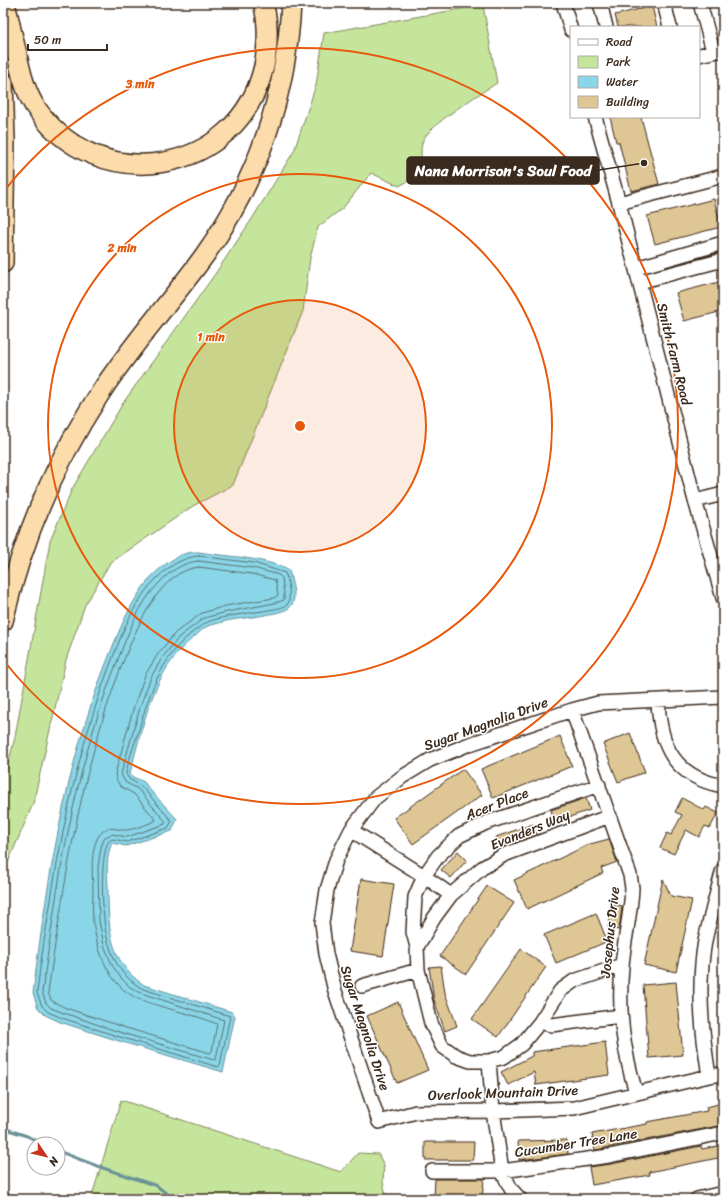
<svg xmlns="http://www.w3.org/2000/svg" width="726" height="1202" font-family="Sriracha,sans-serif">
<style>
.green{fill:#c5e49c;stroke:#80875d}
.water{fill:#89d6e8;stroke:#6a9197}
.lines{fill:none;stroke-linecap:round;stroke-linejoin:round}
.shore{stroke:#5a6f6f;stroke-width:1}
.stream{stroke:#6a9197;stroke-width:3}
.building{fill:#dfc695;stroke:#3b2a1e}
.minor-casing{stroke:#3b2a1e;stroke-width:16}
.highway-casing{stroke:#3b2a1e;stroke-width:22}
.minor{stroke:#fff;stroke-width:13}
.highway{stroke:#fddcac;stroke-width:19}
.ring{fill:none;stroke:#e8590c;stroke-width:2}
.labels{text-anchor:middle;dominant-baseline:central;stroke-width:3;stroke-linejoin:round;paint-order:stroke}
.street-label{font-size:14px;fill:#3b2a1e;stroke:#fff}
.centre{fill:#e8590c;stroke:#fff;stroke-width:2}
.ring-label{font-size:12px;text-anchor:middle;font-weight:bold;fill:#e8590c;stroke:#fff;stroke-width:3;stroke-linejoin:round;paint-order:stroke}
.leader{fill:none;stroke:#3b2a1e;stroke-width:1.5}
.callout-dot{fill:#3b2a1e;stroke:#fff;stroke-width:1.5}
.callout{fill:#3b2a1e;stroke:#3b2a1e;stroke-width:1.5}
.callout-label{font-size:15px;text-anchor:middle;font-weight:bold;fill:#fff}
</style>
<rect width="100%" height="100%" fill="#fff"/>
<filter id="ink" filterUnits="userSpaceOnUse"><feTurbulence type="fractalNoise" baseFrequency=".025" numOctaves="2"/><feDisplacementMap in="SourceGraphic" scale="8" xChannelSelector="R" yChannelSelector="G"/><feConvolveMatrix kernelMatrix="1 2 1 2 8 2 1 2 1" color-interpolation-filters="sRGB"/></filter>
<g filter="url(#ink)">
<!-- green -->
<path class="green" d="M483,5l14,78c-16,10 -71,43 -75,60 -2,8 0,22 0,31l-23,12 -28,-13 -28,35 -25,19 -8,31 -7,53 -70,174 -40,21 -83,57 -25,42 -19,55 -33,144 -30,70v-90l12,-47 35,-196 22,-52 51,-86 92,-129 37,-55 42,-68 22,-66 8,-52z
M121,1100l220,72 17,-19 20,1 6,11 -1,17 4,17h-296z"/>
<!-- water -->
<path class="water" d="M199,552c30,5 63,5 90,18 2,10 10,31 0,38 -9,7 -50,10 -63,13 -6,2 -12,3 -18,5 -5,2 -10,8 -14,11 -41,32 -51,89 -64,136l1,3 13,6 6,8 27,29 -5,12 -46,15 -14,-3c-6,13 -5,28 -4,42 0,39 0,77 36,100l88,27 3,4 -12,56 -104,-31 -59,-19 -15,-7 -7,-7 -5,-15c14,-112 32,-226 74,-332 12,-30 23,-60 45,-85 9,-9 23,-20 35,-23 4,-1 9,-1 12,-1z"/>
<g class="lines">
<!-- shore -->
<path class="shore" d="M199,556l55,7 31,10c3,6 7,27 2,32 -4,3 -13,4 -18,5 -16,3 -52,6 -65,14 -40,25 -54,66 -66,109 -4,13 -10,27 -12,41l3,5 12,7 31,35 -4,7 -41,14 -14,-3c-4,1 -6,4 -7,9 -5,16 -4,53 -2,71 1,14 5,28 11,41 6,13 16,22 28,29l87,27 -10,49 -2,2 -98,-30 -58,-19 -14,-6 -6,-6 -5,-13c3,-29 8,-58 13,-87 13,-85 32,-169 63,-249 11,-28 22,-58 44,-79 12,-12 26,-21 42,-22z
M199,561l54,7 26,7 3,3 2,16v6l-9,3 -48,9 -23,6 -25,19 -17,21 -11,19 -10,27 -20,70 4,8 13,7 28,33 -1,2 -38,13 -15,-3 -7,3 -4,10 -3,20 1,54 5,24 8,20 9,13 9,9 11,6 83,27 -8,39 -2,1 -92,-27 -58,-20 -13,-5 -5,-5 -4,-11c4,-29 9,-58 13,-87 13,-83 31,-165 62,-243 11,-28 21,-58 43,-80 10,-11 24,-20 39,-21z
M199,567l53,7 23,6 3,15 -4,3 -49,8 -23,7 -27,20 -17,21 -13,21 -10,28 -20,71 2,7 3,5 14,8 22,26c-4,3 -26,11 -31,10 -9,0 -15,-5 -23,2 -12,11 -10,41 -9,56 0,11 -1,22 0,33 4,30 16,66 46,78 25,10 53,14 78,25l-5,27 -2,2 -87,-26 -57,-19 -12,-6 -3,-2 -3,-8c4,-28 8,-56 13,-84 13,-84 31,-167 62,-246 13,-32 36,-92 76,-95z"/>
<!-- stream -->
<path class="stream" d="M3,1128l24,8 16,8
M58,1151l39,15 60,20 16,13"/>
</g>
<!-- building -->
<path class="building" d="M652,6l5,21h-39l-3,-12z
M610,117h31l18,67 -28,7 -12,-49h-3z
M714,199l7,28 -66,17 -8,-28z
M723,281v30l-39,10 -8,-28z
M630,733l15,39 -27,10 -15,-38z
M560,736l12,30 -79,32 -12,-29z
M463,769l19,26 -69,49 -19,-26z
M586,798l4,12 -35,12 -4,-12z
M682,798l22,12 2,-3 12,6 -8,15 -5,-2 -6,11 -13,-7 -12,24 -14,-6 7,-15 4,2 11,-20 -7,-3z
M533,824l4,11 -37,13 -4,-11z
M609,839l8,23 -16,6 2,5 -76,36 -13,-29 76,-36z
M458,851l9,9 -16,18 -10,-8z
M361,879l33,5 -11,72 -33,-5z
M663,879l8,17 21,4 -16,72 -32,-7z
M487,886l27,17 -48,71 -26,-18z
M613,904l9,2 -3,24 -11,-2z
M596,913l10,25v4l-50,21 -12,-28z
M521,949l25,18 -48,70 -26,-18z
M441,966l4,27 12,33 -12,5 -11,-31 -5,-33z
M676,982l7,73 -34,3 -6,-73z
M398,1002l30,68 -31,13 -30,-67z
M605,1042l4,33 -73,10 -2,-13 -26,13 -7,-13 31,-16v-4z
M723,1103v22l-128,25 -3,-16 55,-10v-2l60,-11 -1,-4z
M567,1140l1,14 -49,6 -1,-19z
M425,1142h49l-1,18h-48z
M723,1145v12l-74,15 1,3 -58,10 -3,-18 22,-3 90,-18 1,3z
M435,1179h49l-2,20 -48,-1z"/>
<g class="lines">
<!-- minor casing -->
<g class="minor-casing">
<path id="minor" d="M563,3l8,27
M600,3l6,24
M664,3l6,24
M700,3l13,48
M699,55l24,-5
M595,117l24,86 75,294 29,101
M619,203l104,-27
M636,268l87,-25
M639,282l84,-22
M695,501l28,-7
M723,697l-125,6 -26,7 -105,35 -37,15 -28,17 -27,21 -24,32 -15,30 -9,30 -5,33 4,31 9,37 44,131 37,-10 77,-1 81,-3 135,-32 14,-2
M658,701c2,45 16,76 65,85
M572,710l58,165 2,13c-1,26 -8,52 -10,78 -4,47 1,82 14,127
M610,816l-106,39 -22,13 -31,27 -17,23 -17,29 1,23 13,53 11,23 14,10 14,5h19l15,-4 18,-13 18,-22 20,-31 14,-10 48,-16
M351,830l73,46 27,19
M417,947l-4,-15 2,-35 9,-21 14,-20 21,-20 27,-13 113,-38
M362,986l56,-16
M540,1022l11,3 70,-9
M489,1061l4,50 9,60 9,18 9,10
M709,1076c-7,-44 -12,-90 -4,-135 5,-24 12,-48 18,-72
M432,1171h70l107,-15 114,-23
M697,1199l26,-6"/>
</g>
<!-- highway casing -->
<g class="highway-casing">
<path id="highway" d="M5,3c4,16 7,32 11,47 4,19 8,38 18,55 61,94 205,72 230,-39 4,-21 5,-43 -1,-63
M3,82l2,57 -2,124
M3,621c19,-81 51,-157 96,-226 31,-49 71,-92 105,-139 53,-74 83,-162 87,-253"/>
</g>
<!-- minor -->
<use href="#minor" class="minor"/>
<!-- highway -->
<use href="#highway" class="highway"/>
</g>
</g>
<!-- distance rings -->
<circle cx="300" cy="426" r="126" fill="#e8590c" fill-opacity=".12"/>
<g class="ring">
<circle cx="300" cy="426" r="126"/>
<circle cx="300" cy="426" r="252"/>
<path d="M4 191A378 378 0 1 1 4 661"/>
</g>
<g class="labels">
<!-- street labels -->
<g class="street-label">
<text transform="translate(674 354) rotate(76)">Smith Farm Road</text>
<text transform="translate(486 724) rotate(-20)">Sugar Magnolia Drive</text>
<text transform="translate(497 804) rotate(-21)">Acer Place</text>
<text transform="translate(530 830) rotate(-22)">Evanders Way</text>
<text transform="translate(610 932) rotate(-84)">Josephus Drive</text>
<text transform="translate(365 1028) rotate(72)">Sugar Magnolia Drive</text>
<text transform="translate(503 1093) rotate(-2)">Overlook Mountain Drive</text>
<text transform="translate(576 1143) rotate(-9)">Cucumber Tree Lane</text>
</g>
</g>
<circle cx="300" cy="426" r="6" class="centre"/>
<g class="ring-label">
<text x="140" y="88">3 min</text>
<text x="122" y="252">2 min</text>
<text x="211" y="341">1 min</text>
</g>
<!-- callouts -->
<path class="leader" d="M644 163L599 170"/>
<circle class="callout-dot" cx="644" cy="163" r="4"/>
<rect class="callout" x="407" y="157" width="192" height="27" rx="4"/>
<g class="callout-label">
<text x="503" y="176">Nana Morrison's Soul Food</text>
</g>
<!-- margin -->
<rect width="726" height="1202" fill="none" stroke="#fff" stroke-width="16"/>
<rect x="8" y="8" width="710" height="1186" fill="none" stroke="#3b2a1e" stroke-width="1.5" filter="url(#ink)"/>
<!-- legend -->
<rect x="570" y="26" width="130" height="92" fill="#ffffff" stroke="#b1aaa5"/>
<rect x="578" y="39" width="20" height="6" fill="#ffffff" stroke="#b1aaa5"/>
<text x="606" y="46" font-size="12" fill="#3b2a1e">Road</text>
<rect x="578" y="56" width="20" height="12" fill="#c5e49c" stroke="#b1aaa5"/>
<text x="606" y="66" font-size="12" fill="#3b2a1e">Park</text>
<rect x="578" y="76" width="20" height="12" fill="#89d6e8" stroke="#b1aaa5"/>
<text x="606" y="86" font-size="12" fill="#3b2a1e">Water</text>
<rect x="578" y="96" width="20" height="12" fill="#dfc695" stroke="#b1aaa5"/>
<text x="606" y="106" font-size="12" fill="#3b2a1e">Building</text>
<!-- north arrow -->
<g transform="translate(46 1156) rotate(125)"><circle r="19" fill="#ffffff" stroke="#b1aaa5"/>
<path d="M0-3L7 15L0 10L-7 15Z" fill="#c8321e"/>
<text y="-6" font-size="11" font-weight="bold" text-anchor="middle" fill="#3b2a1e">N</text>
</g>
<!-- scale -->
<path d="M28 44v6h79v-6" fill="none" stroke="#3b2a1e" stroke-width="2"/>
<text x="34" y="44" font-size="12" fill="#3b2a1e" stroke="#ffffff" stroke-width="3" paint-order="stroke">50 m</text>
</svg>
